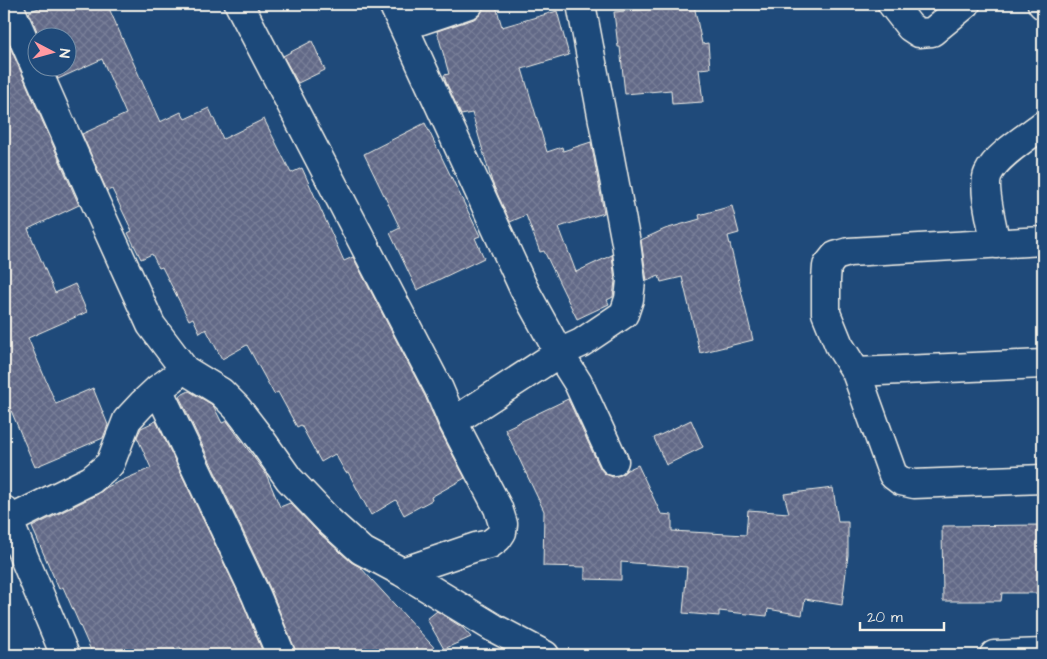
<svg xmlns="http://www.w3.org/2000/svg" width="1047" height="659" font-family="'Architects Daughter',sans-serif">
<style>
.building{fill:url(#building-cross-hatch);stroke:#f4f1e8}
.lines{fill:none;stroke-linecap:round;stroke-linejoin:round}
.minor-casing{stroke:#f4f1e8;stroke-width:31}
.secondary-casing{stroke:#f4f1e8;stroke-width:31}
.minor{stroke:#1f4a7a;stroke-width:28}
.secondary{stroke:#1f4a7a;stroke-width:28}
</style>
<defs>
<pattern id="building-cross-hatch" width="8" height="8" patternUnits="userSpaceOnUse" patternTransform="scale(1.25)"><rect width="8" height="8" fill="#626987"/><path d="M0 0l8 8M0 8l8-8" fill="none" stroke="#797f98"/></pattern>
</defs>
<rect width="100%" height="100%" fill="#1f4a7a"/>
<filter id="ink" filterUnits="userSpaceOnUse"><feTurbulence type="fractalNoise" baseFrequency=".02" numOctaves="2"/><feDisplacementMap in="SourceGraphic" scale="10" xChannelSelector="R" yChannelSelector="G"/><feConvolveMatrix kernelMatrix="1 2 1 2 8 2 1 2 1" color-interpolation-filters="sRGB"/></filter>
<g filter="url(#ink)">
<!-- building -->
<path class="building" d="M48,4h59l53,118 21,-10 4,7 24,-11 14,31 41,-20 27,54 11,-5 42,93 9,-4 72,139 14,33 26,49 -34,19 1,3 -28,15 -8,-15 -25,15 -23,-43 -2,1 -11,-19 -14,8 -20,-37 -4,2 -19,-35 -4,2 -27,-49 -25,14 -16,-30 -6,4 -7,-15 -4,2 -27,-53 -3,1 -7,-14 -11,5 -13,-26 4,-2 -20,-42 -5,2 -25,-57 44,-20 -24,-55 -44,20 -5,-11h15v-30h-28l-11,-26z
M694,5l8,39 6,-1 2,25 -11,1 4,33 -31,2 -1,-14 -46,4 -5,-47h-2l-4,-35z
M496,6l6,21 55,-16 12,44 -47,14 25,83 15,-5 1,4 28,-9 13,71 -45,14 17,45 36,-17 3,26 -2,16 -6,3 2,4 -32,15 -33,-68 -4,1 -14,-37 -16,7 -18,-40 -20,-69 -11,2 -15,-33 -2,-7 5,-1 -12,-43 37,-12 6,-4 3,-6z
M4,33l75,172 -51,24 27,64 20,-9 12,28 -59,26 28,66 37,-16 15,37 -5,13 -68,29 -31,-73z
M312,41l13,29 -27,13 -15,-27z
M425,123l55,113 -5,2 9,20 -67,32 -27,-57 10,-5 -36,-74z
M732,206l7,27 -11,3 25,104 -53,13 -18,-76 -21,5 -2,-6 -12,5 -6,-41 24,-11 35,-10 -1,-4z
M189,391l22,13 3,3 8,16 5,-2 39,53 14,33 10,-4 29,30 32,29 9,5 81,88h-145l-1,-6 -25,-61 -91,-192z
M568,399l32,69 5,6 8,3 8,-2 6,-5 11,-5 23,49 11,1v16l74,4 2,-25 41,3 -5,-19 49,-6 5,34h10v33l-6,50 -37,-6 -3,16 -34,-6 -1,7 -48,-5v5l-36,-3 4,-46 -66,-5v18l-36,-1v-12l-42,-1 1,-55 -39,-82z
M691,420l12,27 -37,18 -12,-27z
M156,421l86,180 22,54h-80l-4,-8 -18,8h-69l-30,-68 -4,2 -27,-62 66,-33 9,-7 44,-19 -14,-31 4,-9z
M1043,525v68h-41l-1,8h-58l-1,-75z
M437,611l26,17 8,9 -27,12 -17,-30z"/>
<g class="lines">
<!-- minor casing -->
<g class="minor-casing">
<path id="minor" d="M8,4l88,200 55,121 34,45 36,22 16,16 23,30 29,41 40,42 32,29 41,22 92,56 51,27
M239,4l200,385 14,33
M393,4l131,285 35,64 22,-10 43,-29 5,-15 2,-18 -5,-38 -45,-239
M892,4l18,23 9,6 13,-1 34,-28
M1042,4l1,1
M404,26l65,-22
M1043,241l-194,11 -14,4 -8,10 -1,14v33l13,32 17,27 37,103 8,6 13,3 129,-5
M996,244c-3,-15 -14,-57 -8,-70 8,-18 39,-37 55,-49
M856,372l187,-8
M158,389l98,206 25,60
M8,521l83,-41 19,-16 17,-44 15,-16 16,-15 14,-10
M402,572l74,-25 14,-3 8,-6 4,-6 1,-8 -5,-16 -45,-86 106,-69 19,30 36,78
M994,655l49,-2"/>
</g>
<!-- secondary casing -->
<g class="secondary-casing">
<path id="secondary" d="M4,510l61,145"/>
</g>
<!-- minor -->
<use href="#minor" class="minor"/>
<!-- secondary -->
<use href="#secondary" class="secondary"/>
</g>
</g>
<!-- margin -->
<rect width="1047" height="659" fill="none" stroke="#1f4a7a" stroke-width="20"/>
<rect x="10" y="10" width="1027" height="639" fill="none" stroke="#f4f1e8" stroke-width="2" filter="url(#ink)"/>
<!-- north arrow -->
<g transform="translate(52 52) rotate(96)"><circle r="24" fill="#1f4a7a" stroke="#748da6"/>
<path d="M0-4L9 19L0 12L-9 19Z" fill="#ff9aa2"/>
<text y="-8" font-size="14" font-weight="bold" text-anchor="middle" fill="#f4f1e8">N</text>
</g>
<!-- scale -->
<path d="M860 622v8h84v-8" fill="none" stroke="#f4f1e8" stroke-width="2.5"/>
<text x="867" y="622" font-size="15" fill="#f4f1e8" stroke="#1f4a7a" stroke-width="4" paint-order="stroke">20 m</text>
</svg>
